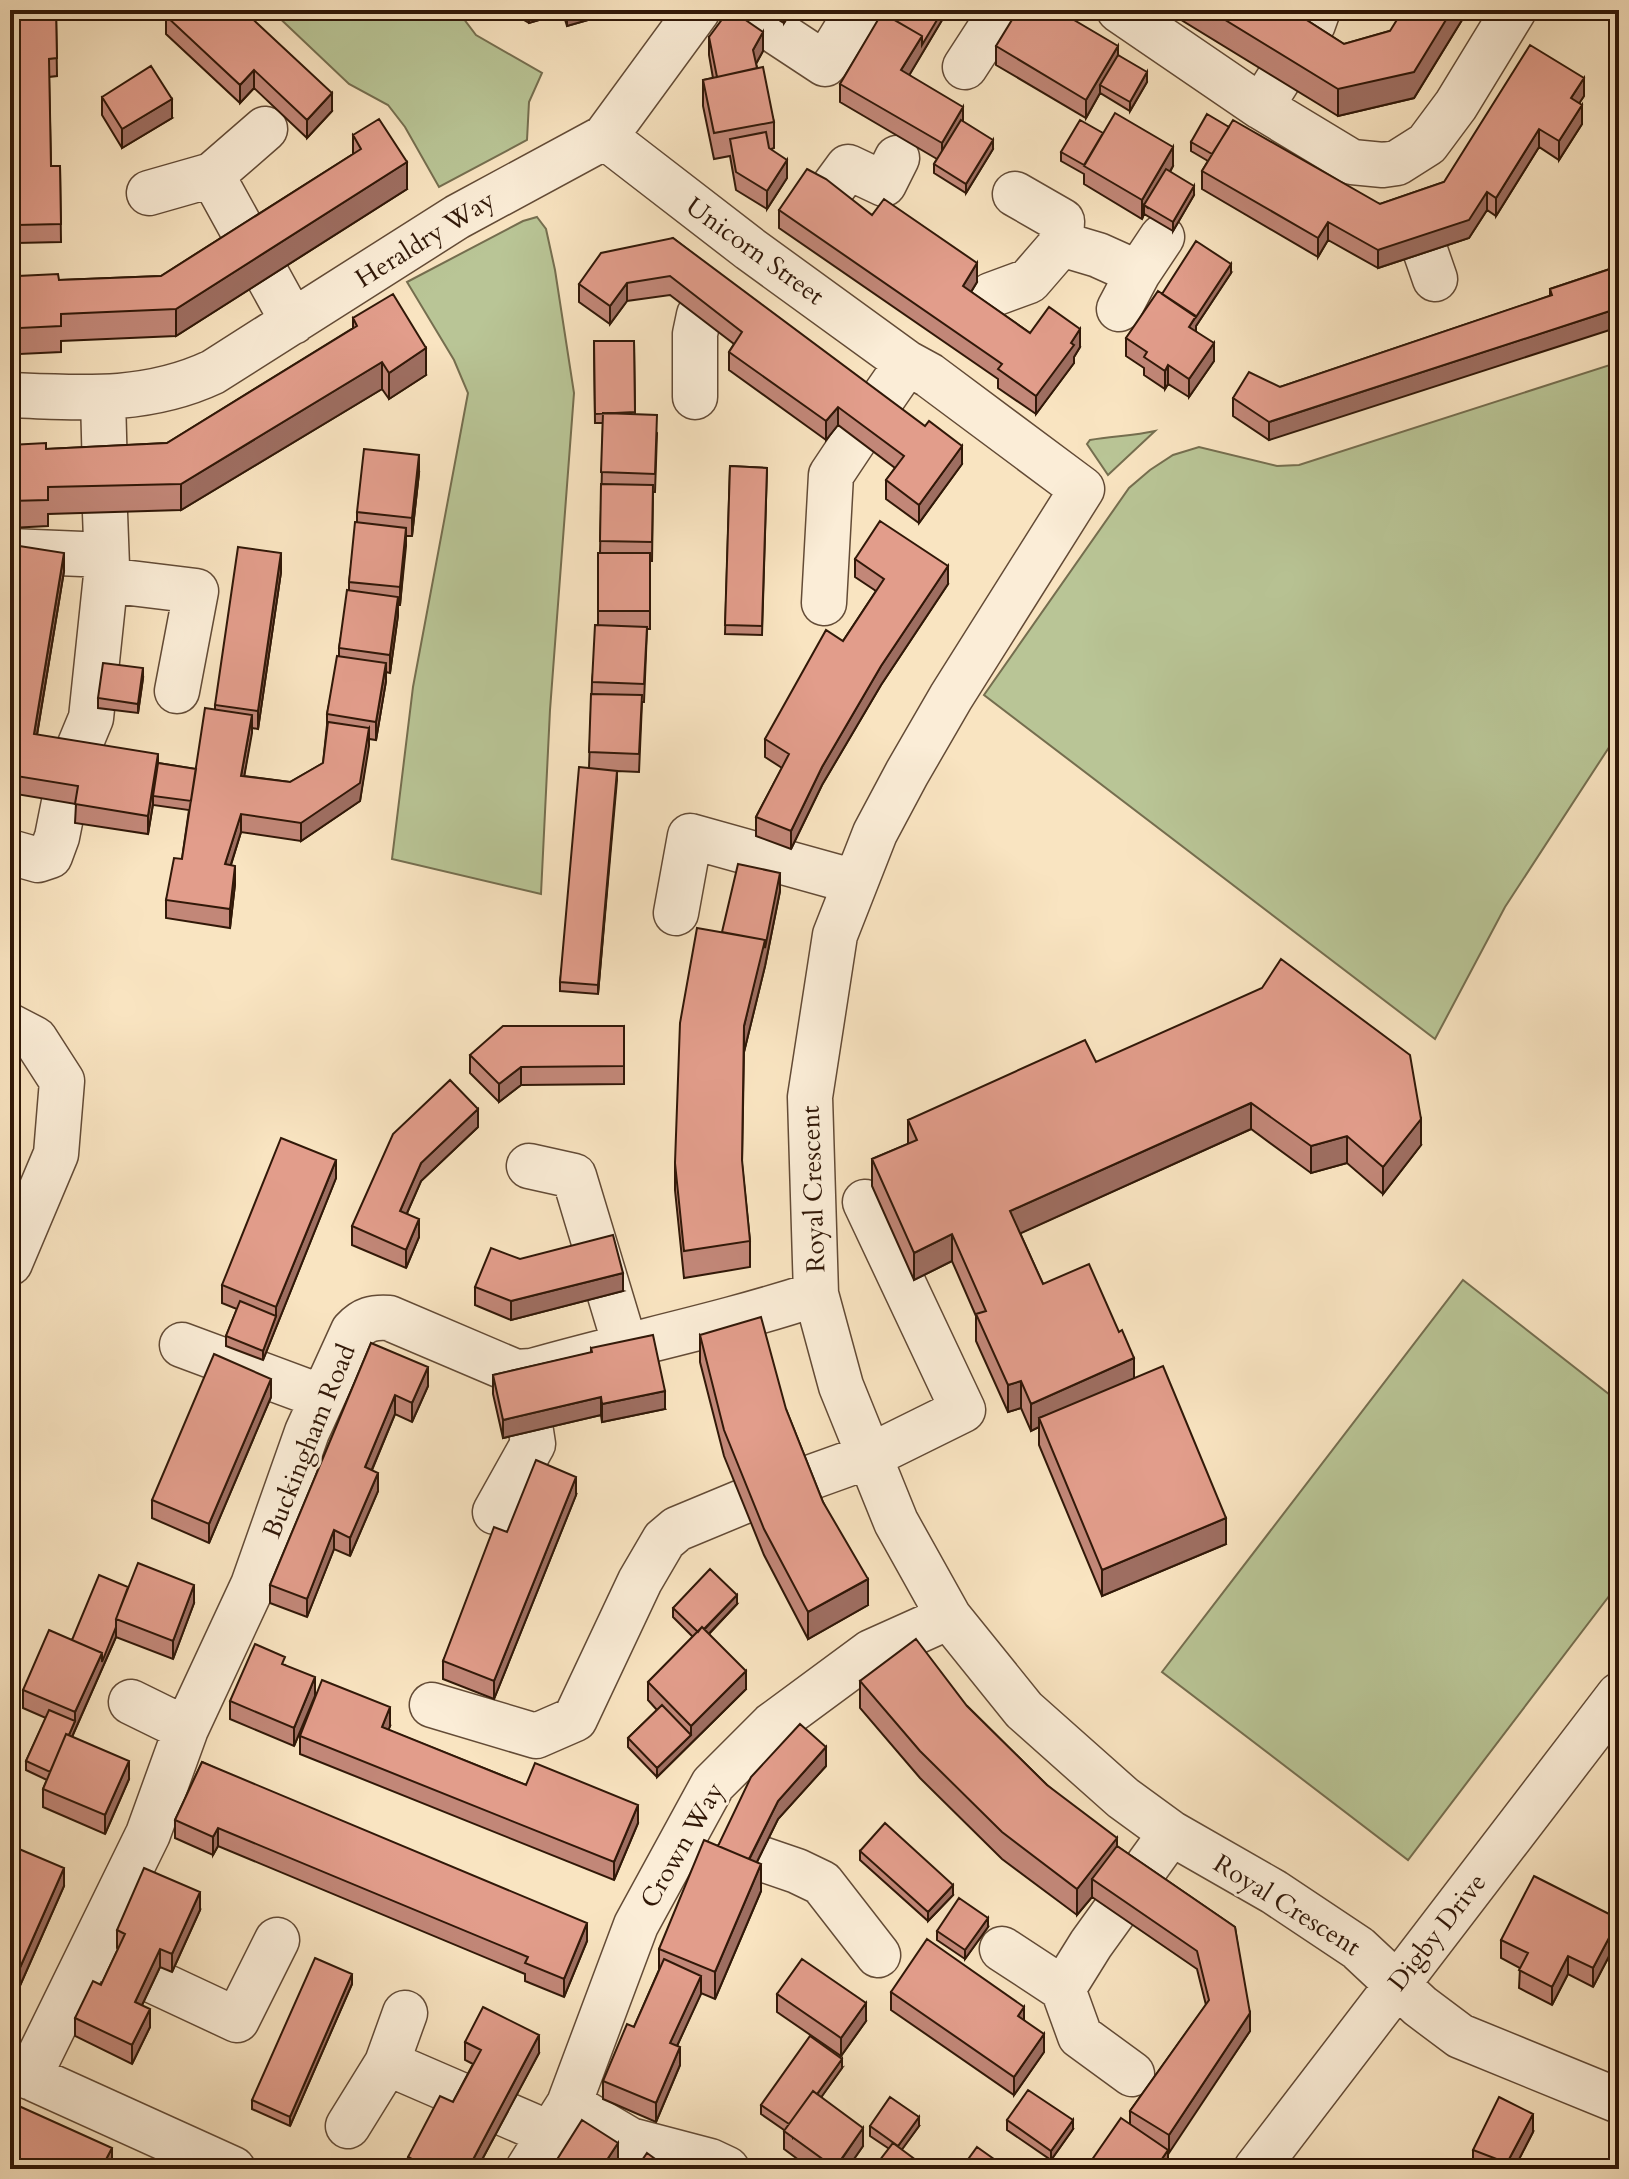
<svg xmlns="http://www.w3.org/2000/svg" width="1629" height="2179" font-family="Cardo,serif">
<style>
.green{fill:#b9c596;stroke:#756e4f;stroke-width:2}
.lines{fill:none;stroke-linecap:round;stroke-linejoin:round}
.minor-casing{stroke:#634b36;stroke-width:47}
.minor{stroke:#fbedd7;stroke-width:44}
.wall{fill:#c28778;stroke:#311808;stroke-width:2}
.shaded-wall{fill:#9e6e61;stroke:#311808;stroke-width:2}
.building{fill:#e29d8b;stroke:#311808;stroke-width:2}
.labels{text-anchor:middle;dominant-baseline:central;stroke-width:6;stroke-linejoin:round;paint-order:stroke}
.street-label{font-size:26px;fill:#311808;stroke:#fbedd7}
</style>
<rect width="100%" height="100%" fill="#f9e4c1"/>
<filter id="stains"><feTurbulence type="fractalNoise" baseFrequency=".0025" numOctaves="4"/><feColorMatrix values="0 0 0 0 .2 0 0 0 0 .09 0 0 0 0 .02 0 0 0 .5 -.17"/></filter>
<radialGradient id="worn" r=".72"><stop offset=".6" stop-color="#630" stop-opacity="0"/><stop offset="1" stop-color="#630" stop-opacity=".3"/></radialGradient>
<!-- green -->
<path class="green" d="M271,10h186l19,25 66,38 -13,29 -2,38 -88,47 -34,-60 -17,-22 -39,-21z
M537,217l9,12 9,41 19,123 -24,317 -9,184 -149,-35 21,-172 55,-294 -14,-33 -47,-78 116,-61z
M1619,362v370l-114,175 -70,132 -451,-344 145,-207 21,-18 23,-15 26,-8 78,19 22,-1z
M1155,431l-47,44 -21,-31 3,-4c21,-4 43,-4 65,-9z
M1463,1280l156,122v181l-211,277 -246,-188z"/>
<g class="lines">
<!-- minor casing -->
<g class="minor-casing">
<path id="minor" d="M743,10l82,54 33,-54
M1119,10l142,97 91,55 31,3 14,-2 30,-19 29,-39 58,-95
M10,11l16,-1
M965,67l37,-57
M1261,107l52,-83 5,-14
M605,137l145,112 157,114 22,12 153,114 -131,208 -44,76 -32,60 -40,102 -25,162 6,197 25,92 55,136 53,95 75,93 99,88 48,35 103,59 84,56 62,58 40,30 159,65
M212,175l81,147
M149,193l63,-18 53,-46
M826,197l22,-30 36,17 13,-26
M1061,244l37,11 40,18
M1426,253l9,26
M1119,309l19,-36 24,-36
M977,314l14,-19 38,-14 32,-37 1,-23 -47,-27
M10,395c71,3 137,8 203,-23l244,-155 148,-80 93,-127
M695,397v-63l4,-19
M103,398l2,75
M876,408l31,-45
M10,551l96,4
M106,580l90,11 -19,100
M824,603l7,-128 24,-36
M74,759l17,-41 16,-152 -2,-53
M10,852l28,8 12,-4 7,-19 7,-35
M676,913l14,-77 165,46
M10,1026l25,13 27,42 -6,73 -46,109
M529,1166l45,10 51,169
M182,1345l140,52
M495,1512l38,-68 -2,-13
M131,1702l55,27
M432,1705l104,31 39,-17 65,-138 24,-41 13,-11 65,-27 128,-46 93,-46 -98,-208
M759,1858l38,13 25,12 56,72
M1002,1949l61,40 17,47 52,38
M100,1956l137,64 40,-80
M1063,1989l28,-45 80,-111
M387,2063l164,71
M10,2068l223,101
M29,2077l119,-243 38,-105 67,-144 54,-153 46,-101c11,-12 20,-14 36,-13l127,54 16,-1c94,-27 191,-46 284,-77
M569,2104l61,36 80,21 17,8
M348,2126l39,-63 18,-50
M528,2169l41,-65 67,-179 77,-141 59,-59 99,-73 78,-35
M1256,2169l363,-474"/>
</g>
<!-- minor -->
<use href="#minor" class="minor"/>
</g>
<!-- wall -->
<path class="wall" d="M12,10h44l1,66 -8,1 2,89h9l1,76 -44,1z
M507,10h116l-56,16 -4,-13 -34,10z
M763,10h29l-8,13z
M899,10h49l-39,65 84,74 -27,44 -32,-20v-9l3,-5 -97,-57v-18l53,-65z
M1165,10h126l53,34 118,-34v10l-48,78 -76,18z
M166,16l166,95 -25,27 -53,-50 -14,15 -74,-69z
M709,37l54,14 -7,13 18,58v26l-3,1 16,29 -20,31 -31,-19 -6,-34 -16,3 -11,-53v-26l10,-2 -4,-23z
M996,46l122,9 29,27 -17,29 -30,-18 -14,25 -90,-53z
M1584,96l-5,7 3,21 -23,36 -20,-13 -43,69 -9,-6 -18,28 -91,30 -50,-28 -10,17 -116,-68v-18l6,-10 -17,-10v-9l189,62 64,-22z
M102,97l70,21 -50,30 -20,-33z
M1103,133l70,33 -3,6 24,23 -21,36 -29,-17 -2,5 -58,-35v-10l-23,-13v-9z
M353,135l54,54 -231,147 -115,5v11l-41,2 -2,-78 41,4 102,-4 192,-122z
M779,210l93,5 105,67 -6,10 59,41 50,14 -6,10v6l-38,51 -38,-26v-9l-219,-151z
M673,238l289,226 -43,59 -33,-24v-19l9,-12 -57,-43 -12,15 -97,-70v-18l5,-8 -64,-49 -43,6 -17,23 -31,-22v-18z
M1619,266l-350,174 -36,-24v-18l47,-11 270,-91v-7z
M1231,273l-35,53v5l18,30 -25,36 -21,-13 -3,5 -21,-14v-7l-18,-12v-18l36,-44z
M353,318l73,57 -37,24 -7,-10 -201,121 -133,4v12l-38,2v-83l36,4 121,-6 186,-115z
M594,341h40l1,73 22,19 -2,59h-2l-1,69h-2v68h-3l-3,73h-2l-3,70 -22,-1 -19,223 -38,-3v-9l29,-214 3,-86 6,-56v-73h2l3,-130h-8z
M730,466l37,2 -5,167 -37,-1z
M419,473l-7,63h-6l-6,69h-2v10l-8,58 -4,-1v9l-10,59 -7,-1 -9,62 -59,40 -60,-9 -10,33 4,19 -5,44 -64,-10v-18l16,-41 7,-49 -36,-5v-1l-5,30 -73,-11 1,-19 -66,-11v-230l54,8 -27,164 121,28 38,6 19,-59v-5l66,-133 -23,157 -6,-1 -8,48 46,6 33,-19 4,-38v-11l12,-58v-8l10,-57v-9l8,-60v-10z
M855,559l93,25 -67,101 -59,100 -31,64 -35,-13v-19l26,-49 -17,-11v-18l78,-98 33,-50 -21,-14z
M143,678l-5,35 -40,-5v-10z
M780,891l-15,75 -21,86 -2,112 8,77v26l-66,11 -9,-88v-27z
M624,1026v58l-103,1 -22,17 -29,-29v-18z
M1096,1062l325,83 -38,49 -36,-31 -36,10 -60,-44 -231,104 23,51 91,94 92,166 -124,52 -63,-151v-18l-8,4 -10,-23 -13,4 -32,-71v-25l-24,-55 -38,19 -42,-94v-27l36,-15v-24z
M478,1127l-57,54 -14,32 12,24 -13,31 -54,-23v-19z
M336,1178l-73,182 -37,-14v-10l11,-27 -15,-6v-18z
M520,1259l103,32 -112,29 -36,-15v-18z
M700,1335l86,74 37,93 45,103 -60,34 -44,-84 -40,-99 -24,-94z
M371,1343l57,43 -16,36 -17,-8 -23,56 6,21 -28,65 -16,-7 -27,68 -37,-14v-18z
M591,1348l74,61 -63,13 -1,-7 -98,23 -10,-44v-19l98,-22z
M271,1397l-62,146 -57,-25v-18z
M576,1495l-82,204 -51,-20v-18l64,-129z
M128,1587l66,16 -21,56 -57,-22 -44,100 57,42 -24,55 -62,-27v-18l4,-9 -21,-10v-9l20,-43 -23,-10v-18l49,-50z
M737,1604l-28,30 37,55 -89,88 -29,-30v-9l29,-28 -9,-10v-18l45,-45 -20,-20v-9z
M285,1665l30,31 -21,50 -64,-27v-18z
M860,1681l107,25 80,79 70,61 118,81 15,104 -82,121v17h-72l34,-45v-13l76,-106 -9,-36 -105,-72 -15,18 -75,-56 -82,-81 -60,-70z
M390,1726l-2,4 138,55 112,38 -24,57 -314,-126v-18z
M202,1762l385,179 -23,56 -39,-16v-7l-307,-128 -5,9 -38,-17v-18z
M826,1766l-48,53 -21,43 4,29 -46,108 -14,-6 -24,53 3,19 -24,57 -53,-23v-18l31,-54 25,-57v-21l59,-103z
M10,1851l54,35 -53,120h-1z
M860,1851l93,44 -25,26 -68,-61z
M200,1910l-28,62 -12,-5 -18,38 8,22 -18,37 -57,-28v-18l26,-33 17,-36 -1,-1v-18z
M988,1927l-23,32 -28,-19v-9z
M1619,1937l-26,50 -25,-13 -16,31 -33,-17 1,-20 -19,-10v-18z
M352,1984l-62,142 -38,-17v-9z
M891,1992l133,28 20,32 -30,43 -123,-85z
M777,1994l89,27 -25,35 -64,-44z
M465,2042l74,11 -62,116h-69v-12l45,-55 20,-38 -8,-4z
M842,2068l-21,29 42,49 -16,23h-36l-27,-20v-19l-23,-16v-9z
M10,2102l102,65 -1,2h-101z
M1007,2120l66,9 -22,31 -44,-30z
M870,2126h49l-17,23 -14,-1 -18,-12z
M1533,2132l-19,37h-38l-3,-1v-18z"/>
<!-- shaded-wall -->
<path class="shaded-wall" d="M529,10h34v3l-34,10z
M567,10h56l-56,16z
M784,10h8l-8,13z
M943,10h5l-47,79v-19l21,-34z
M1452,10h10v10l-48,78 -76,18v-27z
M763,32v19l-10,18v-19z
M1118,46v18l-18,21v8l-14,25v-18z
M254,70v18l-14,15v-18z
M1147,72v10l-17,29v-9z
M1584,78v18l-13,20v-18z
M332,93v18l-25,27v-18z
M172,99v19l-50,30v-19z
M1582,105v19l-23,36v-19z
M963,107v18l-21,36v-18z
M1539,129v18l-43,69v-18z
M993,140v9l-27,44v-9z
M1173,147v19l-25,42 -4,-3v9l-2,5v-19z
M787,160v18l-20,31v-18z
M407,162v27l-231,147v-27z
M1194,186v9l-21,36v-9z
M1487,192v18l-18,28 -91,30v-18z
M1328,222v18l-10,17v-19z
M977,263v19l-14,23v-19z
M1231,264v9l-35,53v8l-7,-7z
M627,283v18l-17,23v-18z
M1619,308v19l-350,113v-18z
M1080,329v18l-6,10v6l-38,51v-18z
M1214,343v18l-25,36v-18z
M426,348v27l-37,24v-26z
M382,362v27l-201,121v-26z
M1168,365v19l-3,5v-18z
M838,407v18l-12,15v-19z
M962,446v18l-43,59v-18z
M419,455v18l-7,63v-18z
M406,528v18l-6,59v-18z
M64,553v18l-30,181v-18z
M281,553v19l-23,157v-18z
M948,566v18l-67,101 -59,100 -31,64v-18l31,-64 59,-101z
M398,597v18l-8,58v-18z
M386,663v18l-10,59v-18z
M143,668v10l-5,35v-9z
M252,715v18l-11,61v-18z
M369,728v18l-9,55 -59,40v-18z
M158,754v18l-5,24v8l-5,30v-18z
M617,771v9l-19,214v-9z
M241,814v18l-16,51v-19z
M235,866v18l-5,44v-19z
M780,873v18l-15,75 -21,86v-26z
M521,1067v18l-22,17v-18z
M1251,1103v26l-241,109v-27z
M478,1109v18l-57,54 -21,48v-18l21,-48z
M1421,1119v26l-38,49v-27z
M1347,1136v27l-36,10v-27z
M336,1160v18l-73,182v-9l13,-35v-9z
M419,1219v18l-13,31v-18z
M952,1234v27l-38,19v-27z
M623,1273v18l-112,29v-19z
M1134,1358v26l-95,34v9l-8,4v-27z
M428,1367v19l-16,36v-19z
M271,1379v18l-62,146v-19z
M1021,1381v27l-13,4v-27z
M665,1391v18l-63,13v-18z
M395,1395v19l-30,72v-19z
M601,1397v18l-98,23v-18z
M378,1473v18l-28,65v-18z
M576,1477v18l-82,204v-18z
M1226,1518v26l-124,52v-26z
M334,1530v19l-27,68v-18z
M868,1579v26l-60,34v-27z
M194,1585v18l-21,56v-18z
M737,1595v9l-37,39v-9z
M116,1627v10l-64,145v-9l23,-52v-9l27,-59z
M746,1671v18l-89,88v-9l34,-33v-9z
M315,1677v19l-21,50v-18z
M390,1707v19l-8,20v-19z
M826,1747v19l-48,53 -32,65v-18l32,-65z
M129,1761v18l-24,55v-19z
M638,1805v18l-24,57v-18z
M218,1828v18l-5,9v-18z
M1117,1838v26l-25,15v18l-15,18v-26z
M761,1864v27l-46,108v-27z
M64,1868v18l-53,120v-18z
M953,1885v10l-25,26v-9z
M200,1892v18l-28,62v-18z
M988,1918v9l-23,32v-9z
M1619,1919v18l-26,50v-19z
M587,1923v18l-23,56v-18z
M160,1949v18l-25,53v-18z
M1568,1956v18l-16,31v-18z
M352,1974v10l-62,142v-9z
M701,1976v18l-31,67v-18z
M866,2003v18l-25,35v-18z
M1024,2007v18l-6,-9z
M150,2009v18l-18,37v-19z
M1250,2013v18l-81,122v-18z
M1044,2034v18l-30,43v-18z
M539,2035v18l-62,116h-9z
M680,2047v18l-24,57v-19z
M842,2059v9l-49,69v-9z
M1533,2114v18l-19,37h-7v-6z
M919,2117v9l-21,29v-9z
M1073,2120v9l-22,31v-9z
M863,2128v18l-16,23h-12z
M618,2143v18l-5,8h-12z
M112,2148v19l-1,2h-10z
M1168,2150v19h-13z"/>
<!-- building -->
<path class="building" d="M12,10h44l1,48 -8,1 2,107h9l1,58 -44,1z
M171,10h72l89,83 -25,27 -53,-50 -14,15 -74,-69z
M729,10h2l32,22 -10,18 4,18 -40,9 -8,-40z
M899,10h44l-21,35v-9l-29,-17z
M1018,10h39l61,36 -32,54 -90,-54z
M1209,10h82l53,34 46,-13 13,-21h49l-38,62 -76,17z
M882,13l40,23 -21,34 62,37 -21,36 -102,-59z
M1530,45l54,33 -13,20 11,7 -23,36 -20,-12 -43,69 -9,-6 -18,28 -91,30 -50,-28 -10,16 -116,-67 31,-51 147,84 64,-22z
M1118,55l29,17 -17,30 -30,-17z
M151,66l21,33 -50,30 -20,-32z
M763,67l11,55 -60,11 -11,-53z
M1115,113l58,34 -31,53 -58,-34z
M1207,114l22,13 -17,27 -21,-12z
M379,119l28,43 -231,147 -115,5v12l-41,2 -2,-52 40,-2 1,6 102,-4 200,-127 -8,-14z
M961,120l32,20 -27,44 -32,-20z
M1080,120l23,13 -19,32 -23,-13z
M766,132l3,16 18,12 -20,31 -31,-19 -6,-33z
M807,169l19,10 46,36 12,-16 93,64 -14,23 67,47 19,-26 31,22 -9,14 3,2 -38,51 -38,-27 4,-5 -223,-154z
M1166,169l28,17 -21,36 -29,-17z
M673,238l252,188 4,-5 33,25 -43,59 -33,-25 18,-24 -66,-49 -12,14 -97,-69 13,-20 -72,-56 -43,7 -17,23 -31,-22 22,-31z
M1196,241l35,23 -35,53 -34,-23z
M1619,266v42l-350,114 -36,-24 16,-26 31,15 272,-92 -2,-6z
M1158,291l38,25 -7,11 25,16 -25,36 -21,-14 -3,6 -21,-14 3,-5 -21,-14z
M393,294l33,54 -37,25 -7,-11 -201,122 -133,3v13l-38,1v-56l36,-2v6l121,-6 190,-117 -4,-8z
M594,341h40l1,71 -40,2z
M603,413l54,2 -2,59 -54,-2z
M364,449l55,6 -7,63 -55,-6z
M730,466l37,2 -5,158 -37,-1z
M601,484l52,1 -1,57 -52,-1z
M880,521l68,45 -67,100 -59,101 -31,64 -35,-14 33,-63 -24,-15 61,-109 17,11 41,-62 -29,-20z
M355,522l51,6 -6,59 -51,-5z
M13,545l51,8 -30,181 124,20 -10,62 -73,-12 3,-18 -68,-11v-212z
M238,547l43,6 -23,158 -43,-6z
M598,553h52v58h-52z
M347,590l51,7 -8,58 -51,-7z
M595,625l52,2 -3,57 -52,-2z
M337,656l49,7 -10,59 -49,-8z
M103,663l40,5 -5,36 -40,-6z
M591,694l51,1 -3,59 -50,-2z
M205,708l47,7 -11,61 49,6 33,-19 5,-41 41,6 -9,55 -59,40 -60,-9 -16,50 10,2 -5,43 -64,-9 8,-42 8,1z
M158,763l38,6 -5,32 -38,-5z
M579,767l38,4 -19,214 -38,-3z
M738,864l42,9 -15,75v-8l-43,-8z
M697,928l68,12 -21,86 -2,134 8,81 -66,10 -9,-88 5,-140z
M1281,959l129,96 11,64 -38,48 -36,-31 -36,10 -60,-43 -241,108 33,73 46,-20 30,68 3,-2 12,28 -103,46 -10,-23 -13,4 -32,-71 10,-3 -34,-77 -38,19 -42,-94 45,-19 -9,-20 177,-80 11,22 166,-74z
M503,1026h121v40l-103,1 -22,17 -29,-29z
M450,1080l28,29 -57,54 -21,48 19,8 -13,31 -54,-24 41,-92z
M281,1138l55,22 -60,147 -54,-22z
M613,1235l10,38 -112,28 -36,-14 16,-39 29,11z
M240,1301l36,15 -13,35 -37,-15z
M761,1317l25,92 37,93 45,77 -60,33 -44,-83 -40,-99 -24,-95z
M653,1335l12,56 -63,13 -1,-7 -98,23 -10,-45 99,-23 -1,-4z
M371,1343l57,24 -16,36 -17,-8 -30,72 13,6 -28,65 -16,-8 -27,69 -37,-14z
M214,1354l57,25 -62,145 -57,-24z
M1163,1366l63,152 -124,52 -63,-152z
M536,1460l40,17 -82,204 -51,-20 51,-134 13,5z
M138,1563l56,22 -21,56 -57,-22z
M710,1569l27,26 -33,34 -2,-2 -4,5 -25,-24z
M99,1575l29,12 -12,32v8l-14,35v-9l-30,-13z
M702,1627l44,44 -55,55 -43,-44z
M49,1630l53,23 -27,59 -52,-22z
M916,1639l51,67 80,79 70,53 -40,51 -75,-57 -82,-81 -60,-70z
M255,1644l30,13 -3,7 33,13 -21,51 -64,-27z
M322,1680l68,27 -8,20 144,58 9,-22 103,42 -24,57 -314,-126z
M662,1705l29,30 -34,33 -29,-30z
M49,1710l26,11 -6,14 -3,-1 -16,38 -24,-11z
M800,1724l26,23 -48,54 -29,58 -31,-13 33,-69z
M66,1734l63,27 -24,54 -62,-26z
M202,1762l385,161 -23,56 -39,-16 3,-6 -310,-129 -5,9 -38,-17z
M885,1823l68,62 -25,27 -68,-61z
M704,1840l57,24 -46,108 -56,-23z
M12,1846l52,22 -53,120h-1v-137z
M1117,1846l118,81 15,86 -81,122 -39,-24 79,-111 -12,-49 -105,-72z
M144,1868l56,24 -28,62 -12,-5 -25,53 15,7 -18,36 -57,-27 18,-37 8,4 24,-51 -8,-4z
M1534,1876l85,43 -26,49 -25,-12 -16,31 -33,-17 9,-17 -27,-13z
M959,1898l29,20 -23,32 -28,-19z
M927,1939l97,68 -6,9 26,18 -30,43 -123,-85z
M315,1958l37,16 -62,143 -38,-17z
M664,1959l37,17 -31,67 10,4 -24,56 -53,-22 24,-57 7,3z
M802,1959l64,44 -25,35 -64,-44z
M483,2007l56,28 -71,134h-37l-23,-12 32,-61 13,6 28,-52 -16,-8z
M810,2036l32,23 -25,35 -4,-3 -24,33 -28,-19z
M1028,2090l45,30 -22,31 -44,-31z
M813,2091l50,37 -28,40 -51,-37z
M890,2097l29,20 -21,29 -28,-20z
M1499,2097l34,17 -26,49 -34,-13z
M10,2102l102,46 -11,21h-89l6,-13 -8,-4z
M1121,2118l47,32 -13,19h-59l-7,-5z
M582,2120l36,23 -17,26h-50z
M893,2143l35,26h-55z
M977,2147l31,22h-47z
M647,2153l22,16h-33z"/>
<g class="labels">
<!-- street labels -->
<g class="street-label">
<text transform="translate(425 239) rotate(-32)">Heraldry Way</text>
<text transform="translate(755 251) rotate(36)">Unicorn Street</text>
<text transform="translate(813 1189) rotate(-92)">Royal Crescent</text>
<text transform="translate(309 1441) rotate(-68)">Buckingham Road</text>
<text transform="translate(682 1845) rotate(-60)">Crown Way</text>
<text transform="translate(1287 1905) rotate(32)">Royal Crescent</text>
<text transform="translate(1437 1932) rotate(-52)">Digby Drive</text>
</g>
</g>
<!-- margin -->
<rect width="1629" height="2179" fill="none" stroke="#f9e4c1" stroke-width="40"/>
<rect x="12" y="12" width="1605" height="2155" fill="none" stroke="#311808" stroke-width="4"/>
<rect x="20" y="20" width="1589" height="2139" fill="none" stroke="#311808" stroke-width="2"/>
<rect width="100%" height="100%" filter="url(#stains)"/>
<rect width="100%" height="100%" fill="url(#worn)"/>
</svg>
